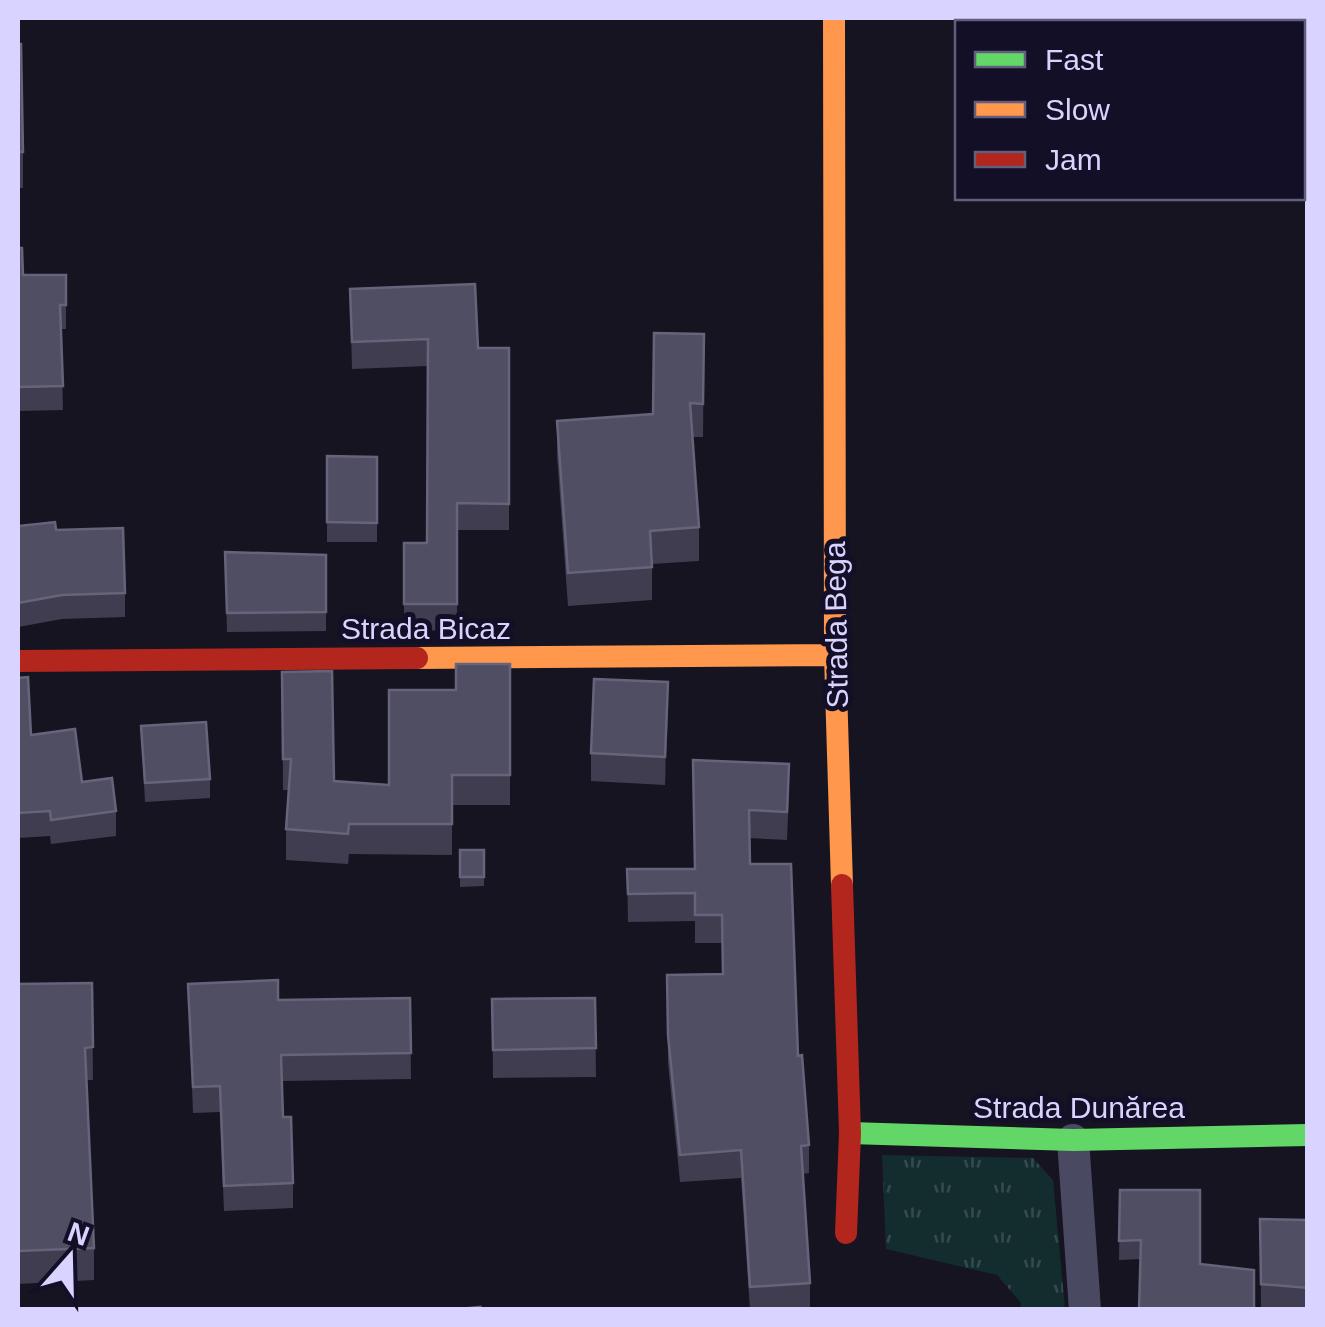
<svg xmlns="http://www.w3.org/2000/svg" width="1325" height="1327" font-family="Arial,sans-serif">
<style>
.park{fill:url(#park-tufts)}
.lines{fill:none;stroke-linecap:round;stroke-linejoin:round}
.street{stroke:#4a4962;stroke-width:32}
.fast{stroke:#63d668;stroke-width:22}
.slow{stroke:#ff974d;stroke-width:22}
.jam{stroke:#b3261e;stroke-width:22}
.wall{fill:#403d50}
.shaded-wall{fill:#282635}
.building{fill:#504e63;stroke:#66637b;stroke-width:2.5}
.labels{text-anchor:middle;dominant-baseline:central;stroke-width:10;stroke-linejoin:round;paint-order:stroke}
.street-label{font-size:30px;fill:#d9d4ff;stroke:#130f26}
</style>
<defs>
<pattern id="park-tufts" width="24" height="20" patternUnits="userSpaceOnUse" patternTransform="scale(2.5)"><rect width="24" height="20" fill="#132c2d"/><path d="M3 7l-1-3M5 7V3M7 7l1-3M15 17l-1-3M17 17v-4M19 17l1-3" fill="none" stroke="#354a4c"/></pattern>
</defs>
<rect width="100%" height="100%" fill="#161421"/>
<!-- park -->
<path class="park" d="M882,1155l151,3 20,22 12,129h-45l1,-6 -24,-28 -111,-26z"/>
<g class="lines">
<!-- street -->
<path class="street" d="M1073,1140l12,170"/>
<!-- fast -->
<path class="fast" d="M850,1133l223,7 235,-5"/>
<!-- slow -->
<path class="slow" d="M834,18l1,637 7,230
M417,658l418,-3"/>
<!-- jam -->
<path class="jam" d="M18,661l399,-3
M842,885l8,248 -4,100"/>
</g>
<!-- wall -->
<path class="wall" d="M18,44l5,108v36h-5z
M18,248l5,27h43v54h-5l2,81 -45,1z
M350,289l128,59h31v182h-52v100l-53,1v-88h23l1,-177 -76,3z
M704,334l-1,103h-10l6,90v34l-47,3v36l-84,6 -11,-151v-34l96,-7z
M327,456l50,1v85h-50z
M18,526l38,4 69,63v24l-63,2 -44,8z
M225,552l101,3v76l-99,1z
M510,664v141h-58v50l-103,-1 -1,10 -62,-4v-31l3,-39h-6l-1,-118 52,109 55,4 67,-95z
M18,678l13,57 51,47 34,29v25l-65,8 -1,-8 -32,2z
M668,710l-3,75 -74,-4v-28z
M141,726l69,53v19l-65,4z
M693,760l96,32 -2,48 -38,-2 1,26 48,192 11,89v28l-6,1 7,109v27h-60l-9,-132 -61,4 -12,-119 -1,-88 56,-1 -1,-31h-27v-22l-67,1 -1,-53h67z
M460,850h24v36l-24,1z
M92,983l1,97h-6l7,168v32l-76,4v-300z
M188,984l90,16 132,-2 1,81 -129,2 1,36 10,66v25l-69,3 -4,-99 -27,1z
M595,998l1,79 -103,1 -1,-79z
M1120,1190h80l-59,69 -22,1z
M1260,1219l48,1v90l-47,-3z"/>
<!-- shaded-wall -->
<path class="shaded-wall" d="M668,682v28l-3,75v-28z"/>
<!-- building -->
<path class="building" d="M18,44h3l2,108h-5z
M18,248h4l1,27h43v30h-6l3,81 -45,1z
M475,284l3,64h31v156l-52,-1v101h-53v-61h23l1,-204 -76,3 -2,-53z
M654,333l50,1 -1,70 -13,-1 9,124 -49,4 2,36 -84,6 -11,-152 96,-7z
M327,456l50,1v66l-50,-1z
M55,522l1,8 67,-2 2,65 -63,2 -44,8v-77z
M225,552l101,3v57l-99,1z
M456,664h54v111h-58v49h-103l-1,10 -62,-5 5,-70h-8l-1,-87 50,-1 2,110 55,4v-95h67z
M28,677l3,58 44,-6 7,53 30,-4 4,33 -65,9 -1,-9 -32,2v-135z
M594,679l74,3 -3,75 -74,-4z
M206,722l4,57 -65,4 -4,-57z
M693,760l96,4 -2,48 -38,-2 1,54h41l7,192 4,-1 7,90 -8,1 9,137 -60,4 -9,-137 -61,5 -12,-120 -1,-60 56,-1 -1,-59h-27v-22l-67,1 -1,-25h68z
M460,850h24v27h-24z
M278,980v20l132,-2 1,55 -130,2 2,62h8l2,66 -69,3 -4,-100 -27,1 -5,-103z
M92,983l1,64 -8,1 9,200 -76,3v-267z
M595,998l1,50 -103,2 -1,-51z
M1120,1190h80v74l54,6v40h-115l2,-70 -22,1z
M1260,1219l48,1v68l-47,-4z
M480,1307l-1,3h-30z"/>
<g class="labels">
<!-- street labels -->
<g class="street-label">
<text transform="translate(836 625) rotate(-91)">Strada Bega</text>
<text x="426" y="628">Strada Bicaz</text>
<text x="1079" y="1107">Strada Dunărea</text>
</g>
</g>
<!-- border -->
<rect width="1325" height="1327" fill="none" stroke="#d9d4ff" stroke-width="40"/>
<!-- legend -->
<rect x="955" y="20" width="350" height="180" fill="#130f26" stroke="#625e7d" stroke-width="2.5"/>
<rect x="975" y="52" width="50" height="15" fill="#63d668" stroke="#625e7d" stroke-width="2.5"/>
<text x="1045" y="70" font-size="30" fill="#d9d4ff">Fast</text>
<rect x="975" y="102" width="50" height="15" fill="#ff974d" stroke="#625e7d" stroke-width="2.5"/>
<text x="1045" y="120" font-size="30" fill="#d9d4ff">Slow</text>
<rect x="975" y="152" width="50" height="15" fill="#b3261e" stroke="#625e7d" stroke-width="2.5"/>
<text x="1045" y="170" font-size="30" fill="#d9d4ff">Jam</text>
<!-- north arrow -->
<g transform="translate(70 1257) rotate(20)" stroke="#130f26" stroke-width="8" paint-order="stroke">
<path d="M0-8L18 38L0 25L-18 38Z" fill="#d9d4ff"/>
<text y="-15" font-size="28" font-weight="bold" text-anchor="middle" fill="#d9d4ff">N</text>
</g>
</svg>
